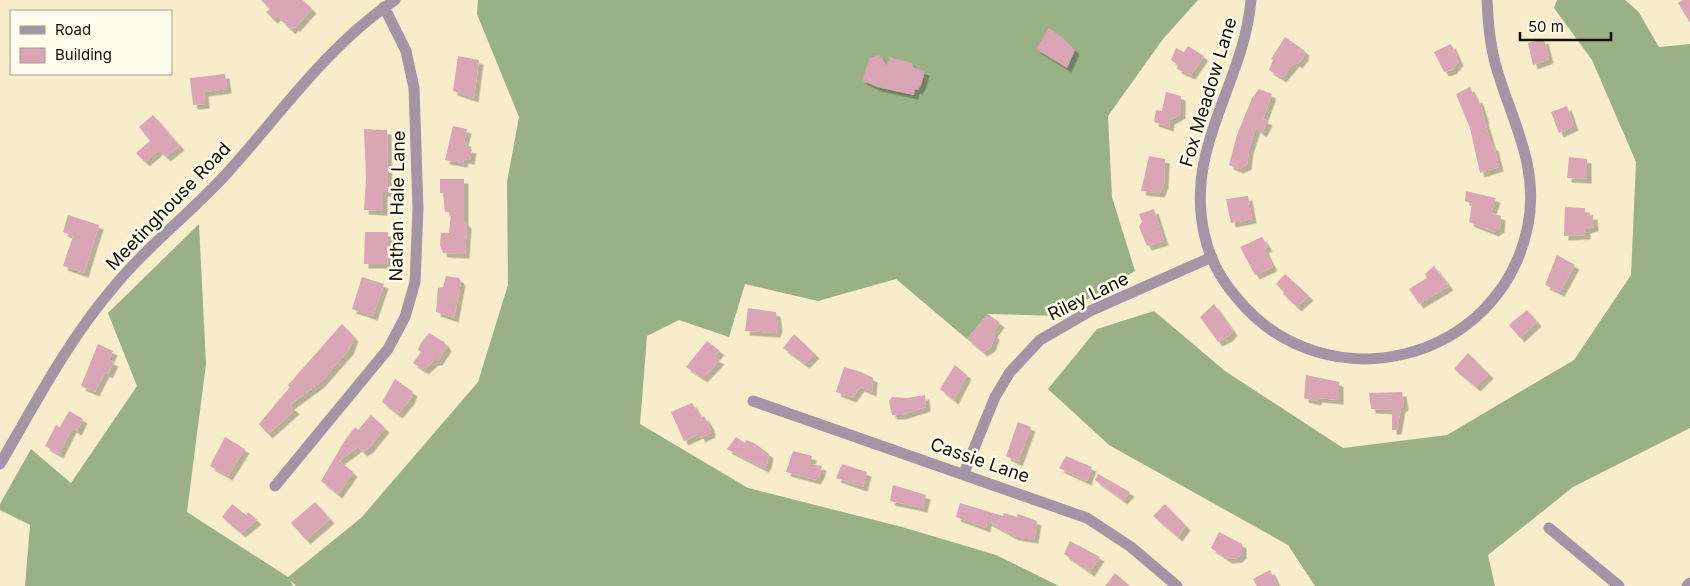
<svg xmlns="http://www.w3.org/2000/svg" width="1690" height="586" font-family="Inter,sans-serif">
<style>
.forest{fill:#9ab185}
.building{fill:#daa5b5;filter:url(#shadow)}
.lines{fill:none;stroke-linecap:round;stroke-linejoin:round}
.street{stroke:#a395a5;stroke-width:11}
.labels{text-anchor:middle;dominant-baseline:central;stroke-width:5;stroke-linejoin:round;paint-order:stroke}
.street-label{font-size:18px;fill:#130f04;stroke:#fffbed}
</style>
<defs>
<filter id="shadow"><feDropShadow dx="4.5" dy="4.5" stdDeviation="0" flood-color="#0004"/></filter>
</defs>
<rect width="100%" height="100%" fill="#f8edcb"/>
<!-- forest -->
<path class="forest" d="M478,0h720l-35,39 -55,77 4,81 23,74 -76,45 -71,-2 -21,25 -71,-60 -78,22 -73,-17 -16,53 -50,-17 -32,16 -7,88 108,64 154,39 94,28 63,31h-763l-6,-6 3,6h-268l5,-61 -30,-15v-6l31,-55 40,34 66,-97 -29,-73 91,-89 7,140 -19,148 101,65 73,-59 117,-136 30,-97 -1,-103 12,-65 -42,-103z
M1557,0h68l13,11 21,36 31,-3v384l-117,59 -85,68 7,31h-180l-27,-41 -179,-100 -61,-56 49,-60 57,-18 71,60 118,77 104,-13 127,-75 57,-85 5,-113 -44,-102 -38,-52z"/>
<!-- building -->
<path class="building" d="M261,0h42l9,9 -17,19 -1,-2 -3,4 -14,-14 -4,3 -7,-7 4,-3z
M1683,0h7v23l-12,-20z
M1049,28l14,10 12,12 -8,18 -31,-19z
M1285,37l20,14 -1,5 -6,8 -3,-2 -13,16 -13,-8 4,-10 -2,-1z
M1544,39l5,20 -16,6 -5,-22z
M1451,44l8,17 -7,9 -8,2 -10,-20z
M1188,46l16,10 -13,19 -14,-6 1,-4 -7,-5 5,-12 8,4z
M879,55l8,10 2,-8 23,6 1,4 12,4 -4,14 -3,5 -3,-1 -1,6 -37,-8 -15,-7 8,-22z
M458,56l21,4 -5,38 -21,-7z
M225,74l2,15 -23,3 1,12 -12,1 -3,-27z
M1470,87l5,12 3,-1 7,21 -1,1 8,26h2l5,21 -19,6 -10,-45 -14,-34z
M1259,89l13,5 -9,25 5,2 -6,12 -6,-5 -7,21 -2,16 -8,4 -10,-4 8,-30 15,-37z
M1166,92l15,4v18l-11,6 -1,7 -15,-5 2,-12 6,1z
M1567,106l7,20 -15,7 -8,-21z
M153,115l27,31 -14,11 -7,-7 -14,12 -9,-9 14,-12 -11,-14z
M453,126l14,3 -3,13h3l-1,6 6,1 -2,11 -6,-1 -1,4 -18,-3z
M364,129l23,1 1,62h-5v19l-19,-1 2,-32z
M1149,156l16,3 -1,25 -4,9 -19,-2z
M1569,157l18,2v20l-20,-1z
M440,179h24v42l3,3 -2,30 -22,-1 -3,-8 1,-12h8l2,-21h-6l-2,-19h-3z
M1466,191l30,7 -5,15 10,3 -1,12 -6,4 -25,-10 3,-18 -7,-3z
M1248,196l4,23 -21,4 -5,-24z
M1565,207l20,1 1,8 7,-1 1,12 -8,2v6l-22,1z
M1154,209l10,32 -17,5 -8,-19 3,-5 -3,-8z
M68,215l31,10 -15,48 -21,-7 10,-30 -10,-4z
M365,232h23l-1,32h-23z
M1262,237l6,10 -4,2 9,18 -18,8 -15,-28z
M1557,255l18,10 -15,27 -15,-7z
M1434,266l15,20 -30,18 -10,-15 18,-11 -2,-4z
M1285,274l24,22 -12,11 -14,-13 1,-2 -8,-8z
M446,276l13,2 2,4 -7,36 -18,-6 2,-24 5,-1z
M362,277l22,7 -11,32 -21,-7z
M1214,304l19,27 -5,6 -10,5 -18,-25z
M748,308l28,4 2,15 -2,6 -31,-2z
M1527,310l10,12 -17,16 -11,-13z
M988,314l12,9 -7,10 2,3 -4,11 -8,5 -16,-13z
M342,324l12,13 -5,13 -29,33 -30,22 5,5 -27,24 -9,-10 31,-37 -2,-2z
M429,333l15,9 3,5 -9,14h-4l-10,9 -11,-7 8,-11 -3,-3 3,-6z
M794,334l21,20 -10,10 -22,-16z
M707,341l13,10 -6,6 6,3 -17,18 -17,-11z
M98,344l15,7 -4,9 5,2 -6,12 -3,-2 -10,20 -14,-6z
M1468,353l21,21 -13,13 -22,-18z
M955,365l12,10 -13,25 -14,-11z
M844,367l17,5 12,6 -1,14 -12,-5 -8,11 -16,-6z
M1306,375l33,7v18l-21,-2 -2,3 -12,-3z
M395,379l18,13 -3,8 -12,14 -16,-12z
M1402,392l2,14 -3,2 -4,22h-5v-20l-21,-1 -2,-16z
M925,395l1,12 -25,8h-9l-3,-14 3,-4 16,1z
M692,403l9,15 3,-2 6,10 1,7 -10,5 -2,-4 -15,7 -13,-29z
M69,411l14,8 -6,12 -5,-3 -13,26 -14,-8 11,-21 4,2z
M371,415l14,13 -16,20 -6,4 -5,-5 -19,14 14,11 -15,22 -17,-13 24,-41 10,-13 3,3z
M1018,422l13,5 -13,35 -12,-6z
M225,437l20,12 -17,27 -18,-10z
M736,437l9,6 1,-3 8,3 15,11 -2,10 -3,4 -37,-19z
M793,451l19,5 -2,8 12,2 -2,8 -4,6 -30,-8z
M1066,456l26,11 -5,14 -28,-13z
M842,464l25,8 -4,15 -27,-9z
M1098,474l32,18 -7,8 -28,-20z
M893,485l33,10 -3,13 -33,-7z
M315,502l15,17 -24,21 -15,-17z
M960,503l43,13 1,-3 13,4 1,-3 19,7 -3,18 -20,-3 -27,-15 -1,7 -30,-11z
M232,504l14,11 2,-3 9,8 -16,13 -19,-16z
M1165,504l21,22 -8,11 -25,-21z
M1219,532l23,12v10l-4,4 -10,1 -17,-11z
M1070,541l30,16 -10,15 -26,-18z
M1270,570l8,16h-21l-4,-7z
M1115,573l15,13h-25z"/>
<g class="lines">
<!-- street -->
<path class="street" d="M1251,0c-7,83 -66,146 -47,233 5,24 17,47 33,65 88,108 264,65 291,-73 11,-57 -14,-100 -30,-152 -8,-24 -10,-48 -11,-73
M753,401l334,117 44,29 46,39
M0,464c35,-60 67,-122 112,-175 35,-43 80,-77 117,-118 53,-59 99,-126 166,-171
M964,473l31,-76 15,-25 30,-32 50,-29 122,-54
M275,486l113,-137 17,-32 10,-35 3,-73 -4,-121 -8,-37 -22,-44
M1549,528l70,58
M1687,586l3,-3"/>
</g>
<g class="labels">
<!-- street labels -->
<g class="street-label">
<text transform="translate(1208 92) rotate(-73)">Fox Meadow Lane</text>
<text transform="translate(168 206) rotate(-46)">Meetinghouse Road</text>
<text transform="translate(397 206) rotate(-89)">Nathan Hale Lane</text>
<text transform="translate(1088 296) rotate(-26)">Riley Lane</text>
<text transform="translate(980 460) rotate(19)">Cassie Lane</text>
</g>
</g>
<!-- legend -->
<rect x="10" y="10" width="162" height="65" fill="#fffbed" stroke="#a19d90"/>
<rect x="20" y="26" width="25" height="8" fill="#a395a5" stroke="#a19d90"/>
<text x="55" y="35" font-size="15" fill="#130f04">Road</text>
<rect x="20" y="48" width="25" height="15" fill="#daa5b5" stroke="#a19d90"/>
<text x="55" y="60" font-size="15" fill="#130f04">Building</text>
<!-- scale -->
<path d="M1520 32v8h91v-8" fill="none" stroke="#130f04" stroke-width="2.5"/>
<text x="1528" y="32" font-size="15" fill="#130f04" stroke="#fffbed" stroke-width="4" paint-order="stroke">50 m</text>
</svg>
